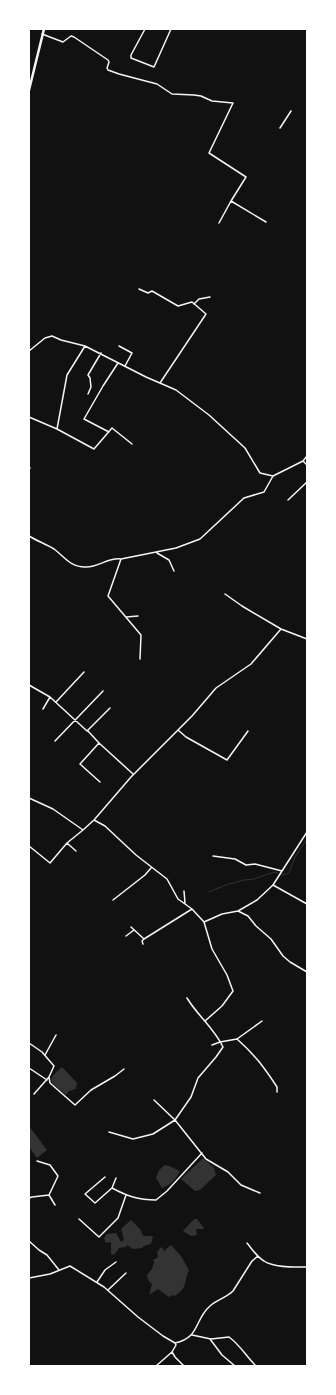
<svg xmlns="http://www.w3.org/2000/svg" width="336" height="1395" font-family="'Titillium Web',sans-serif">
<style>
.water{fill:#333}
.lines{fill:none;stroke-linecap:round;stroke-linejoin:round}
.stream{stroke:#333;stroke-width:1}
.minor{stroke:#f5f5f5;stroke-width:1.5}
.trunk{stroke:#f5f5f5;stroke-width:2.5}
</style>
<rect width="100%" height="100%" fill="#111"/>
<!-- water -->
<path class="water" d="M62,1067l15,16 -1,6 -7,2 -3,4c-15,-13 -22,-13 -4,-28z
M29,1126l18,24 -10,8 -8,-11z
M203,1158l11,10 2,7 -16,15 -5,1 -14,-12z
M165,1165l4,1 11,5c-5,9 -8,13 -18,17l-6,-10 3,-8z
M194,1219h3l7,9 -1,1h-6l-1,1 1,5 -6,1 -8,-5z
M131,1220l10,10 2,6h10l-2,8 -7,2 -2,2 -9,1 -6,-4 -1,2 -7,1 -5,7 -3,-1v-12l-5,1 -1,-2 -1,-3 3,-4 9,-1 5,9 3,-2 -3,-11z
M171,1245l10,11 8,14c-6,13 0,16 -14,26l-2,-1 -4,2 -11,-8 -9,6 3,-11 -4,-4 -1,-5 5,-6 2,-7 -1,-2 5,-3 -1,-5 4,-5 3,3 -1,2z"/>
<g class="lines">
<!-- stream -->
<path class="stream" d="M209,892l17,-7 18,-5 10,-1 14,-5 7,-2 7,3 7,-2 6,-16 12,-18"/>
<!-- minor -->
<path class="minor" d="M145,29l-14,26v3l23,9 17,-38
M42,34l21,8 8,-6 3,1 34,23 1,2 -2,6 1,2 11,4 38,10 15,10 22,1 7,1 11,5 21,2 -24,50 37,24 -15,24 35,21
M280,128l11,-17
M219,223l12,-22
M139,289l9,4 4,-2 26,15 14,-4 14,12 -46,69
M194,304l5,-5 11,-2
M119,346l13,7 -7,13
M29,351l16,-13 7,-2 9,4 24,6 61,31 30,13 33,25 36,33 15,25 13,3
M88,394l3,-7 -1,-9 -2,-3 13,-22
M29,417l28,12 37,20 18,-21 20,16
M57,429l10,-54 18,-29
M109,432l-25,-13 19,-33 15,-23
M303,461l4,4
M29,467l1,1
M288,500l19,-18
M29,536c8,5 17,8 25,13 11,8 16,18 31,18 13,1 23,-10 36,-8l55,-11 24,-9 44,-41 20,-6 9,-16 30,-15 4,-5
M157,553l12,7 5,11
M121,559l-13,37 33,39 -1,24
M225,594l17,12 39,23 26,10
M126,617l12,-1
M29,685l21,12 -7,12
M50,697l37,34 23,-23
M56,702l28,-30
M178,730l8,7 41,23 21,-29
M88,731l11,12 -19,21 20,18
M55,741l48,-50
M99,743l34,31
M29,798l24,11 30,21 11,-10 37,-43 61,-61 24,-28 35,-24 30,-35
M94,820l11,6 31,29 31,24 11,20 14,10 12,13 8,27 15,26 6,16 -11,15 -17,15
M29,846l21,17 17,-20
M76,851l-9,-8 16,-13
M213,856l22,3 11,6 9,-1 27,7
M273,885l34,-53
M184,891l1,12
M113,900l32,-25 6,-7
M238,911l10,5 8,10 15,13 12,17 7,6 17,10
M204,922l18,-8 16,-3 19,-11 16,-15 34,19
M131,927l13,12 48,-30
M126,936l8,-6
M143,944l-1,-3 2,-2
M262,1021l-25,18c18,16 27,28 40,48v5
M29,1043l13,9 12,14 -5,11 -15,17
M212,1045l8,-3 17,-3
M45,1055l11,-20
M29,1068l18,12
M49,1077l1,6 25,22 16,-15 24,-14 9,-7
M154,1100l21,20 16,-23 7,-19 18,-21 7,-10c-9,-19 -26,-32 -36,-49
M109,1132l24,7 20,-5 22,-14 31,39 22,13 13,13 19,8
M105,1177l-20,17 10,9 17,-15
M116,1178l-4,10c15,8 26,12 44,12l11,-9 35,-38
M49,1195l6,10
M29,1198l3,-1 17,-2 9,-19 -8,-11 -13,-4
M79,1219l20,18 19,-19 8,-23
M29,1241l10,9 8,5 12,15
M247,1243c5,6 10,14 17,18 10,7 32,6 43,6
M29,1278l21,-4 20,-8 34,21 34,30 25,19 12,7c25,-5 19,-23 35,-37 6,-6 16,-8 23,-15l19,-30 6,-5
M97,1282l8,-12 11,-8
M108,1290l18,-17
M192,1335l19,4 18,-2c12,9 16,18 27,29
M210,1339l12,16 13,11
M172,1352l3,5 9,9
M156,1366l16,-14 4,-7 -1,-2"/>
<!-- trunk -->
<path class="trunk" d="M29,90l15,-61"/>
</g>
<!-- border -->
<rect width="336" height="1395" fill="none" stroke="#ffffff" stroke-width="60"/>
</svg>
